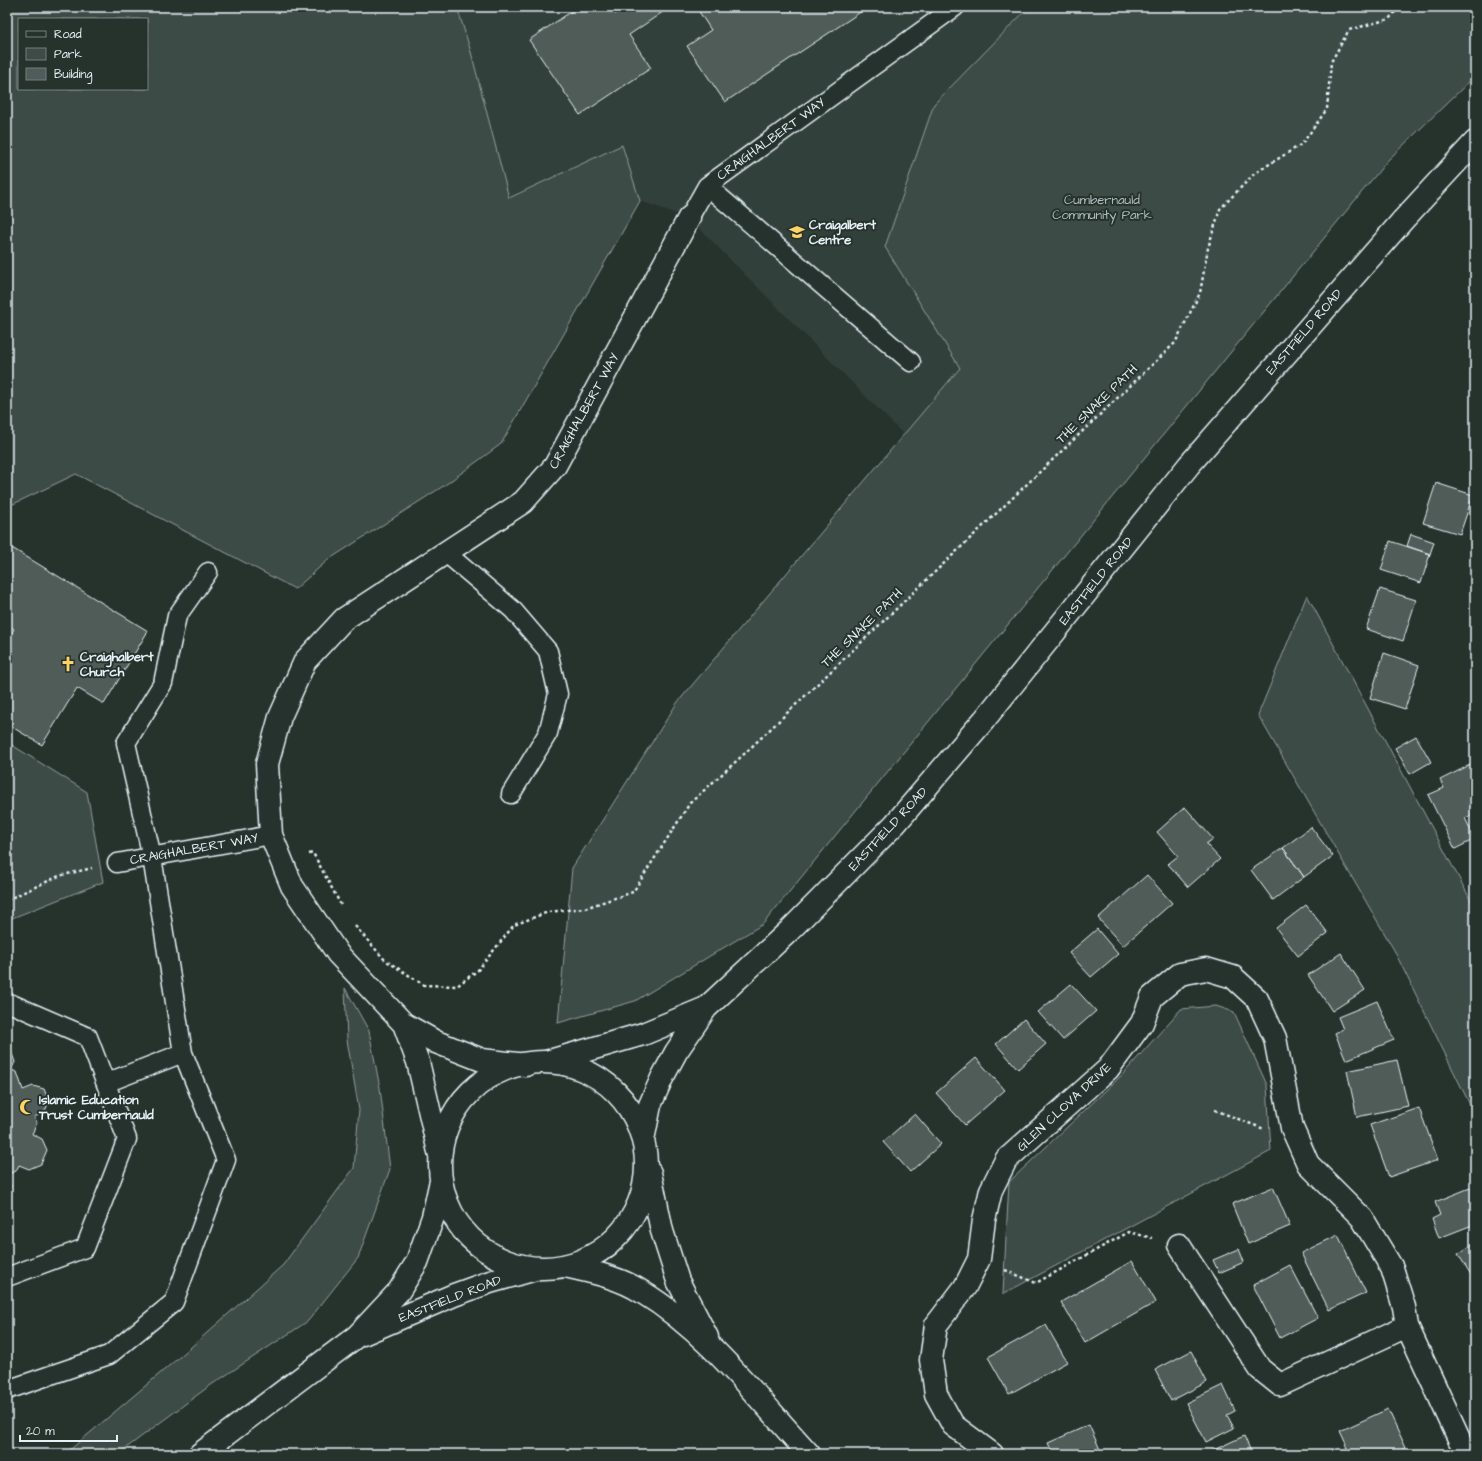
<svg xmlns="http://www.w3.org/2000/svg" width="1482" height="1461" font-family="'Architects Daughter',sans-serif">
<style>
.built{fill:#333f3a}
.green{fill:#3e4b47;stroke:#939ea0;fill-rule:evenodd}
.building{fill:#505c59;stroke:#e8f1f8}
.lines{fill:none;stroke-linecap:round;stroke-linejoin:round}
.service-casing{stroke:#e8f1f8;stroke-width:21}
.minor-casing{stroke:#e8f1f8;stroke-width:25}
.tertiary-casing{stroke:#e8f1f8;stroke-width:25}
.path{stroke:#e8f1f8;stroke-width:2.5;stroke-dasharray:3 3;stroke-linecap:butt}
.service{stroke:#26332d;stroke-width:18}
.minor{stroke:#26332d;stroke-width:22}
.tertiary{stroke:#26332d;stroke-width:22}
.labels{text-anchor:middle;dominant-baseline:central;stroke-width:4;stroke-linejoin:round;paint-order:stroke}
.street-label{font-size:13px;fill:#e8f1f8;stroke:#26332d}
.park-label{font-size:13px;fill:#b5bfc3;stroke:#26332d}
.poi-label{font-size:13px;font-weight:bold;fill:#e8f1f8;stroke:#26332d;text-anchor:start}
</style>
<rect width="100%" height="100%" fill="#26332d"/>
<filter id="ink" filterUnits="userSpaceOnUse"><feTurbulence type="fractalNoise" baseFrequency=".025" numOctaves="2"/><feDisplacementMap in="SourceGraphic" scale="8" xChannelSelector="R" yChannelSelector="G"/><feConvolveMatrix kernelMatrix="1 2 1 2 8 2 1 2 1" color-interpolation-filters="sRGB"/></filter>
<g filter="url(#ink)">
<!-- built -->
<path class="built" d="M452,7h577l-95,97 -49,143 75,121 -56,67 -215,-217 -49,-17 -18,-56 -113,53z"/>
<!-- green -->
<path class="green" d="M7,7h450l14,45 38,146 113,-53 18,56 -139,243 -56,41 -117,75 -33,29 -219,-115 -69,33zM19,19h128v70h-128z
M1029,7h446v69l-87,84 -625,764 -128,77 -77,22 14,-155 105,-165 283,-335 -75,-121 49,-143z
M1307,595l168,313v207l-81,-165 -136,-235z
M7,742l80,50 16,90 -91,36 -5,6z
M345,988l24,43 11,57 10,81 -32,89 -50,63 -100,66 -90,67h-53l125,-106 93,-83 71,-97 5,-58 -12,-70z
M1216,1006l18,6 33,73 4,66 -268,143 6,-112 114,-108 58,-65z"/>
<!-- building -->
<path class="building" d="M578,7h33l4,7 12,-7h43l-41,28 22,33 -71,47 -51,-75z
M696,7h172l-143,95 -38,-56 24,-16z
M1475,459v16l-4,-1z
M1436,483l37,12 -13,39 -37,-11z
M1411,534l23,8 -4,12 -23,-8z
M1390,541l40,13 -9,29 -40,-13z
M7,545l141,86 -44,73 -27,-16 -35,57 -35,-21v-84l7,-11 -7,-5z
M1380,589l36,11 -13,41 -37,-12z
M1384,653l35,12 -14,44 -35,-11z
M1416,736l15,26 -21,12 -15,-26z
M1472,764l3,5v45l-10,4 10,21 -20,10 -27,-54 16,-7 -4,-8z
M1185,807l28,32 -7,5 14,15 -32,28 -20,-23 10,-8 -21,-24z
M1311,827l22,29 -29,21 -21,-29z
M1283,848l21,29 -31,23 -22,-30z
M1147,875l25,28 -49,43 -25,-28z
M1306,905l22,28 -30,23 -22,-28z
M1097,929l21,25 -27,23 -22,-24z
M1341,953l24,37 -33,21 -24,-36z
M1071,984l25,27 -33,29 -25,-28z
M1377,1001l17,39 -48,20 -11,-27 8,-4 -5,-12z
M1024,1019l22,25 -28,25 -22,-25z
M7,1049l4,2 4,11 -4,8 6,2 6,18 10,-4 11,3 5,13 -5,11 -10,4 3,6 -5,11 10,5 5,11 -6,14 -12,5 -10,-4 -3,6 -9,4z
M976,1058l29,32 -40,35 -29,-32z
M1397,1060l11,46 -51,11 -10,-46z
M1419,1108l19,52 -49,17 -19,-52z
M915,1114l26,30 -31,28 -27,-30z
M7,1176l4,10 -4,9z
M1475,1186v38l-36,14 -7,-19 8,-4 -5,-13z
M1273,1187l17,39 -42,18 -16,-40z
M1338,1235l28,58 -37,17 -28,-57z
M1475,1243v38l-17,-27z
M1239,1249l5,13 -25,11 -6,-13z
M1132,1261l24,41 -71,41 -24,-41z
M1290,1265l28,53 -38,20 -27,-53z
M1475,1310v15l-5,-13z
M1046,1325l21,37 -58,32 -21,-37z
M1191,1351l16,31 -36,19 -16,-31z
M1223,1385l12,26 -8,4 7,13 -28,14 -20,-39z
M1388,1409l18,39 -12,6h-59l13,-6 -8,-17z
M1089,1425l13,29h-49l-5,-11z
M1244,1436l8,18h-47z"/>
<g class="lines">
<!-- service casing -->
<g class="service-casing">
<path id="service" d="M707,186l204,176
M689,218l18,-32 248,-179
M446,553l67,57 35,41 10,43 -10,39 -37,61
M117,863l154,-28
M7,1002l81,35 39,102 -42,109 -78,29
M106,1083l77,-30
M7,1390l102,-35 65,-53 52,-142 -43,-107 -31,-196 -26,-114 37,-60 14,-67 31,-44"/>
</g>
<!-- minor casing -->
<g class="minor-casing">
<path id="minor" d="M404,1024l14,38 21,90
M526,1065l-44,-5 -46,-18 -32,-18 -66,-70 -46,-68 -21,-51 -4,-71 13,-47 25,-56 39,-42 179,-117 32,-36 134,-248
M1179,1245l81,124 20,16 127,-59
M992,1454l-39,-29 -17,-31 -5,-34 5,-35 29,-38 14,-28 5,-39 7,-30 15,-30 102,-91 34,-46 10,-26 28,-23 26,-5 27,8 24,22 18,39 17,90 16,36 54,54 30,50 12,39 3,19 59,128"/>
</g>
<!-- tertiary casing -->
<g class="tertiary-casing">
<path id="tertiary" d="M440 1165a103 103 0 1 1 206 0a103 103 0 1 1-206 0Z
M546,1062l97,-28 63,-26
M644,1135l6,-30 12,-27 14,-26 30,-44 83,-77 106,-107 89,-104 205,-255 214,-245 72,-78
M650,1173l12,58 16,50 29,56
M565,1266c26,6 54,11 77,26 66,40 115,106 167,162
M363,1334l91,-39 36,-13 46,-13
M200,1454l157,-118 42,-45 18,-29 16,-45 7,-32"/>
</g>
<!-- path -->
<path class="path" d="M309,854l4,-1 29,54
M7,900l52,-24 33,-8
M355,926l30,34 39,25 33,1 21,-16 36,-45 34,-13 37,-4 48,-16 57,-89 52,-47 433,-413 25,-50 8,-45 12,-39 35,-36 47,-29 25,-35 4,-47 18,-32 40,-11 10,-12
M1215,1110l49,19
M1005,1270l31,13 93,-51 23,6"/>
<!-- service -->
<use href="#service" class="service"/>
<!-- minor -->
<use href="#minor" class="minor"/>
<!-- tertiary -->
<use href="#tertiary" class="tertiary"/>
</g>
</g>
<!-- icons -->
<defs>
<g id="school-bare" transform="scale(1.2)"><path d="M0-5L7-2L0 1L-7-2ZM-4 1L0 2.5L4 1V4Q0 6-4 4Z" fill="#ffd166" stroke="#26332d" stroke-width="2.5" paint-order="stroke"/></g>
<g id="church-bare" transform="scale(1.2)"><path d="M-1.2-6h2.4v3.5h3.3v2.4h-3.3V6h-2.4V-.1h-3.3v-2.4h3.3Z" fill="#ffd166" stroke="#26332d" stroke-width="2.5" paint-order="stroke"/></g>
<g id="mosque-bare" transform="scale(1.2)"><path d="M3.5-4.9A6 6 0 1 0 3.5 4.9A5 5 0 1 1 3.5-4.9Z" fill="#ffd166" stroke="#26332d" stroke-width="2.5" paint-order="stroke"/></g>
</defs>
<g fill-rule="evenodd">
<use href="#school-bare" x="797" y="232"/>
<use href="#church-bare" x="68" y="664"/>
<use href="#mosque-bare" x="27" y="1107"/>
</g>
<g class="labels">
<!-- street labels -->
<g class="street-label">
<text transform="translate(771 139) rotate(-36)">CRAIGHALBERT WAY</text>
<text transform="translate(1304 332) rotate(-49)">EASTFIELD ROAD</text>
<text transform="translate(1097 404) rotate(-44)">THE SNAKE PATH</text>
<text transform="translate(584 411) rotate(-61)">CRAIGHALBERT WAY</text>
<text transform="translate(1096 581) rotate(-51)">EASTFIELD ROAD</text>
<text transform="translate(862 628) rotate(-44)">THE SNAKE PATH</text>
<text transform="translate(888 829) rotate(-47)">EASTFIELD ROAD</text>
<text transform="translate(194 849) rotate(-10)">CRAIGHALBERT WAY</text>
<text transform="translate(1064 1107) rotate(-43)">GLEN CLOVA DRIVE</text>
<text transform="translate(450 1299) rotate(-21)">EASTFIELD ROAD</text>
</g>
<!-- park labels -->
<g class="park-label">
<text x="1102" y="200">Cumbernauld<tspan x="1102" dy="15">Community Park</tspan></text>
</g>
<!-- poi labels -->
<g class="poi-label">
<text x="809" y="225">Craigalbert<tspan x="809" dy="15">Centre</tspan></text>
<text x="80" y="657">Craighalbert<tspan x="80" dy="15">Church</tspan></text>
<text x="39" y="1100">Islamic Education<tspan x="39" dy="15">Trust Cumbernauld</tspan></text>
</g>
</g>
<!-- margin -->
<rect width="1482" height="1461" fill="none" stroke="#26332d" stroke-width="24"/>
<rect x="12" y="12" width="1458" height="1437" fill="none" stroke="#e8f1f8" stroke-width="1.5" filter="url(#ink)"/>
<!-- legend -->
<rect x="18" y="18" width="130" height="72" fill="#26332d" stroke="#747f7e"/>
<rect x="26" y="31" width="20" height="6" fill="#26332d" stroke="#747f7e"/>
<text x="54" y="38" font-size="12" fill="#e8f1f8">Road</text>
<rect x="26" y="48" width="20" height="12" fill="#3e4b47" stroke="#747f7e"/>
<text x="54" y="58" font-size="12" fill="#e8f1f8">Park</text>
<rect x="26" y="68" width="20" height="12" fill="#505c59" stroke="#747f7e"/>
<text x="54" y="78" font-size="12" fill="#e8f1f8">Building</text>
<!-- scale -->
<path d="M20 1435v6h97v-6" fill="none" stroke="#e8f1f8" stroke-width="2"/>
<text x="26" y="1435" font-size="12" fill="#e8f1f8" stroke="#26332d" stroke-width="3" paint-order="stroke">20 m</text>
</svg>
